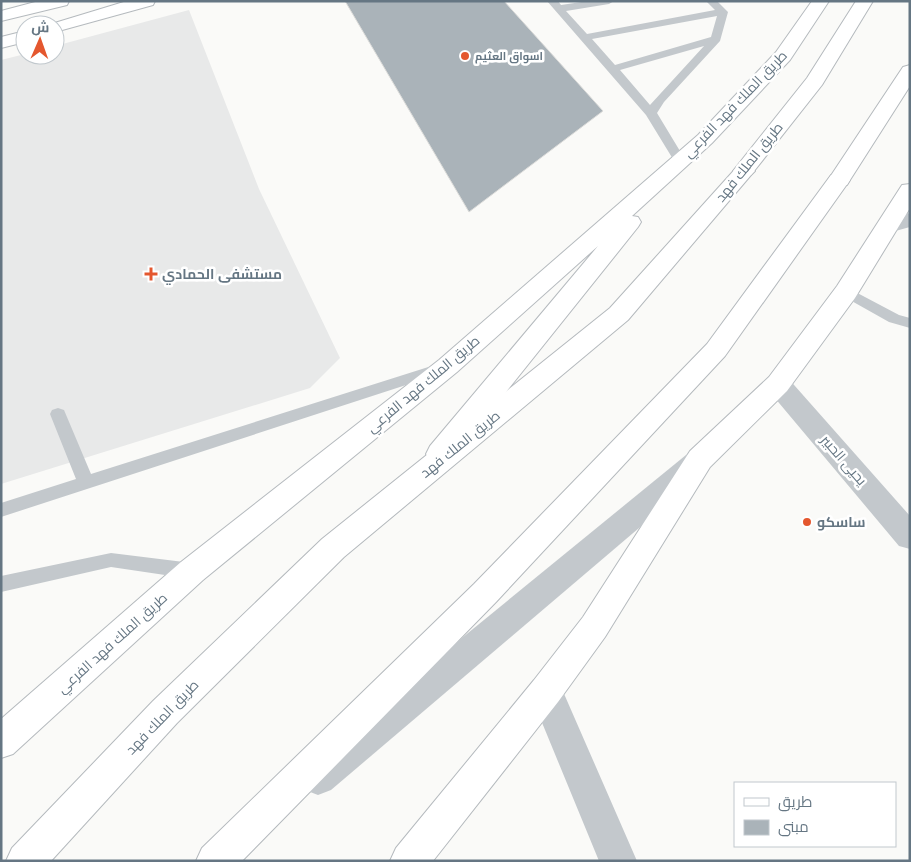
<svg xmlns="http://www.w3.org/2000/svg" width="911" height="862" font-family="Mulish,Cairo,sans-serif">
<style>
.built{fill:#e8e9e9}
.building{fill:#aab3b9;stroke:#dcdcda}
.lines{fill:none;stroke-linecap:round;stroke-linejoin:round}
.primary-casing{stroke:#b5babe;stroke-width:2}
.trunk-casing{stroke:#b4b9bd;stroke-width:2}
.motorway-casing{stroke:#b4b9bd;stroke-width:2}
.service{fill:#c3c8cc;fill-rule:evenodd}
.minor{fill:#c3c8cc;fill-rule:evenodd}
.tertiary{fill:#c3c8cc;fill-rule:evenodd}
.primary{fill:#fff;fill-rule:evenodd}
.trunk{fill:#fff;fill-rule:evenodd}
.motorway{fill:#fff;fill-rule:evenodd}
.poi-dot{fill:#e4572e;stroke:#fff;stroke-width:2}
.labels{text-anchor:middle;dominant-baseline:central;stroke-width:5;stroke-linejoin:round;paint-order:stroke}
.far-poi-label{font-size:11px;font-weight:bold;fill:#657683;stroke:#fff;text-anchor:start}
.street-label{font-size:14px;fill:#657683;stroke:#fff}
.poi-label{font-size:14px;font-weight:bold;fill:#657683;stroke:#fff;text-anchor:start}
</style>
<rect width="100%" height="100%" fill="#fafaf8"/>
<!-- built -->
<path class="built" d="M189,10l70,179 81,169 -30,30 -309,96v-424l24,-6 30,1v-9z"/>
<!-- building -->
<path class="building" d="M345,1h159l99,110 -134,101z"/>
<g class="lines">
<!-- primary casing -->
<g class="primary-casing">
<path id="primary" d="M39,1h30l-2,4 -66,16v-10z
M127,1h28l-2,4 -98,27v-7h-7z
M812,1h17l-39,59 -78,83 -80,73 6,1 3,5 -3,5 -188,235 -10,3 -10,-3 -4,-8 4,-8 168,-200 -141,126 -254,208 -190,174 -12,4v-39l180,-157 258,-202 259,-225 78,-83z
M25,31v11l-24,6v-11z
M910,184v24l-55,90 -68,93 -77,76 -105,170 -47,65 -125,159h-43l6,-13 138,-168 49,-63 107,-166 79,-74 68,-91 65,-101z"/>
</g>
<!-- trunk casing -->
<g class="trunk-casing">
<path id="trunk" d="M744,165l7,2 4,4 -4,4 -123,145 -284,237 -167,166 -126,138h-45l6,-13 141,-147 169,-162 288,-231 127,-141z
M839,174l8,1 3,5 -125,176 -229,246 -254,259h-46l6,-13 272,-264 233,-240 124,-169z"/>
</g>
<!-- motorway casing -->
<g class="motorway-casing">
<path id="motorway" d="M856,1h17l-51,84 -71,90 -7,2 -7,-2 -4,-4 74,-93z
M910,65v21l-60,94 -3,5 -8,1 -8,-1 -3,-5 75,-113z"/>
</g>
<!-- service -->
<path class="service" d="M547,1h11l3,4 27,-4h26l-5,3 -43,7 21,23 128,-24 -9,-9h11l11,11 -8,29 -56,61 -7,11 29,48 -2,3h-8l-30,-49zM717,16l-6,21 -96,28 -23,-26zM704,46l-54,59 -30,-35z
M846,287l53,28 11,3v10l-21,-6 -48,-27 -2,-3 2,-3z
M441,363l5,1 3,4 -3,4 -445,145v-14l75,-24 -26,-65 2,-4 6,-2 6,2 27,64z
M111,553l81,10 6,3 3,5 -3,5 -6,3 -81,-12 -110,25v-16z"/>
<!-- minor -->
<path class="minor" d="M910,213v14l-22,6 -8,-2 -3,-5 3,-5z
M778,375l9,2 123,139v33l-11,-3 -130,-155 -4,-7 4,-7z
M546,676l12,4 79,181h-38l-70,-170 5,-11z"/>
<!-- tertiary -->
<path class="tertiary" d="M696,452l10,3 4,8 -4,8 -375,319 -13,5 -13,-5 -5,-12 5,-12 381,-311z"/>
<!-- primary -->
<use href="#primary" class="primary"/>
<!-- trunk -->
<use href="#trunk" class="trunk"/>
<!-- motorway -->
<use href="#motorway" class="motorway"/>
</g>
<!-- markers -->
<g class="poi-dot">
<circle cx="465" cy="56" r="5"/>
<path d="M148.5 266.5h5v5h5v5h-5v5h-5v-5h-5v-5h5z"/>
<circle cx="807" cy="522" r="5"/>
</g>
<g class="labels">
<!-- far-poi labels -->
<g class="far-poi-label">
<text x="475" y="56">اسواق العثيم</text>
</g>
<!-- street labels -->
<g class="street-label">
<text transform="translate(735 104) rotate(-46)">طريق الملك فهد الفرعي</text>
<text transform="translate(749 162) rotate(-51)">طريق الملك فهد</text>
<text transform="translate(423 384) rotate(-40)">طريق الملك فهد الفرعي</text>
<text transform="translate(460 444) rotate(-39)">طريق الملك فهد</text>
<text transform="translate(844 460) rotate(49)">يحيى الحبير</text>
<text transform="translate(112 643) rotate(-42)">طريق الملك فهد الفرعي</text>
<text transform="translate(162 717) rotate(-46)">طريق الملك فهد</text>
</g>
<!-- poi labels -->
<g class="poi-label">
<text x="162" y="274">مستشفى الحمادي</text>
<text x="817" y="522">ساسكو</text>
</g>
</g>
<!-- border -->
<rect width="911" height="862" fill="none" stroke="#657683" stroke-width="5"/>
<!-- legend -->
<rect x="734" y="782" width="162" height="65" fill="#ffffff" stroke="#c1c8cd"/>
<rect x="744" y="798" width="25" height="8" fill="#ffffff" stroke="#c1c8cd"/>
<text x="778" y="807" font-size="15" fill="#657683">طريق</text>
<rect x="744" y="820" width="25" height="15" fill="#aab3b9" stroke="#c1c8cd"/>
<text x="778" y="832" font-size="15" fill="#657683">مبنى</text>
<!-- north arrow -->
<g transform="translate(40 40) rotate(2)"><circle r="24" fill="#ffffff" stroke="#c1c8cd"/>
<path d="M0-4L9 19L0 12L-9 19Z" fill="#e4572e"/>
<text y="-8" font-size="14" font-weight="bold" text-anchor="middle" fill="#657683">ش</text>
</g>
</svg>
